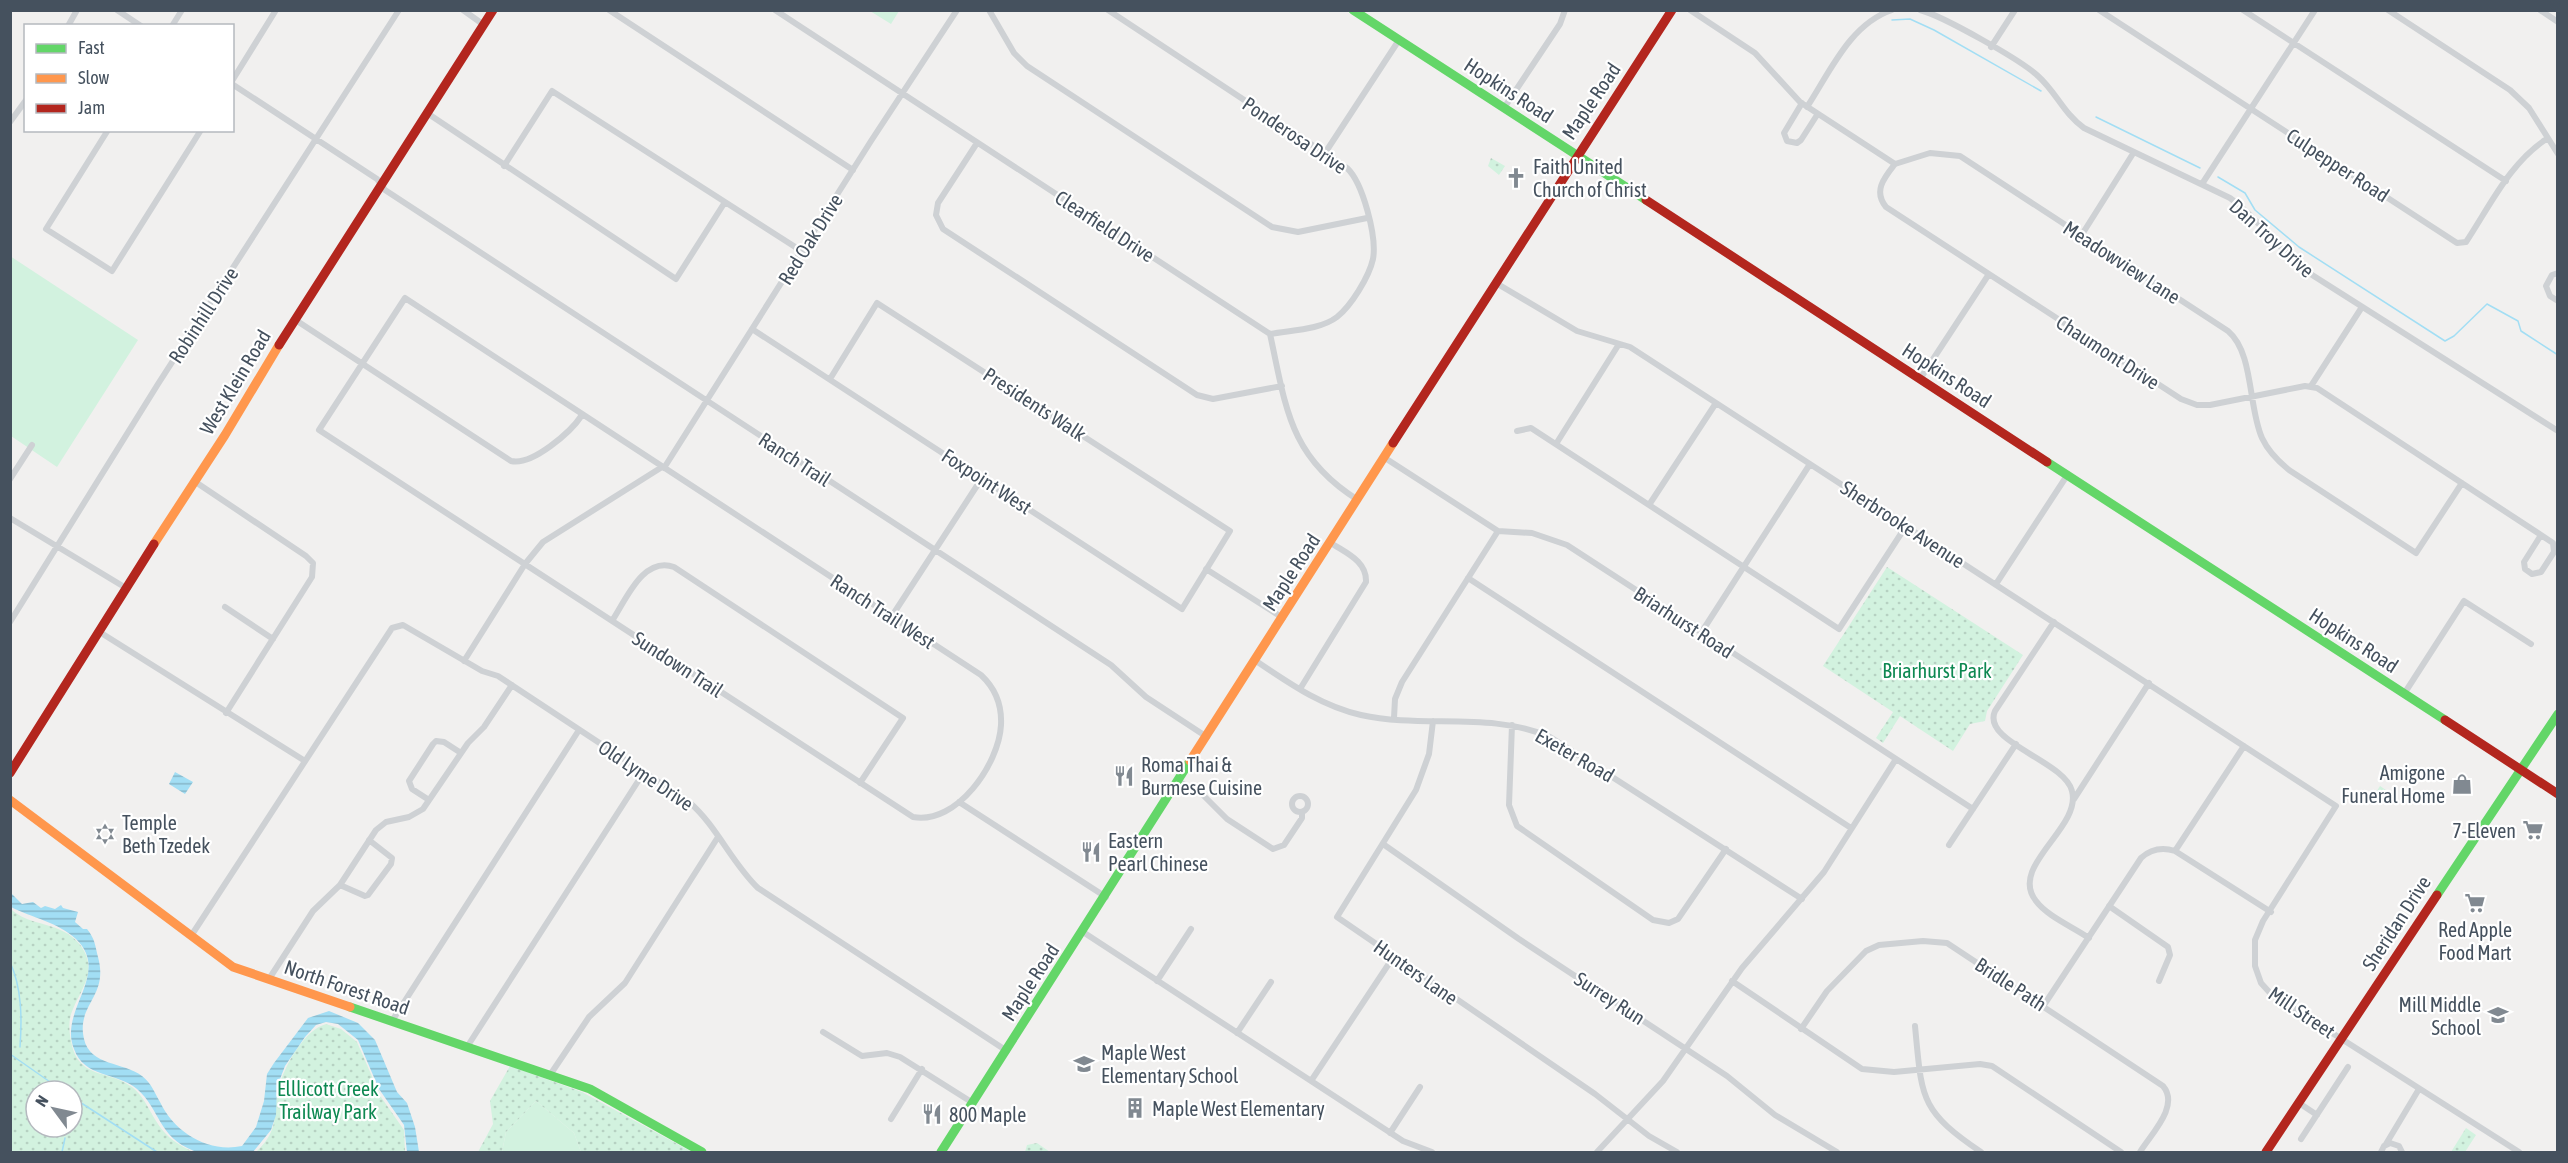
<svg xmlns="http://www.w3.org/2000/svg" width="2568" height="1163" font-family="'Asap Condensed',sans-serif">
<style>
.grass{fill:#d2f2df}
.park{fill:url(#park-dots);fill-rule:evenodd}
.water{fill:url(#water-rules)}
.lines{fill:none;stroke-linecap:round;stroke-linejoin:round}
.stream{stroke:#a2def4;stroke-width:1.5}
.street{stroke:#ced1d4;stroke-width:6}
.fast{stroke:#63d668;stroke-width:9}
.slow{stroke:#ff974d;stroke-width:9}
.jam{stroke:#b3261e;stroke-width:9}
.labels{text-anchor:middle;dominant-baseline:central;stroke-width:4.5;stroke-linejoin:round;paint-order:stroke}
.street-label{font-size:20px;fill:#45515e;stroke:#fff}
.poi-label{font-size:20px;fill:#45515e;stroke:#fff;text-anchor:start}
.park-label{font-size:20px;fill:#0d8851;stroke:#fff}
</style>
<defs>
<pattern id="park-dots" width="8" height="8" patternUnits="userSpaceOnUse" patternTransform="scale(1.5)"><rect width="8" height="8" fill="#d2f2df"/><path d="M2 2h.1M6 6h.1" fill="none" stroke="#b6d1c2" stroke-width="1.8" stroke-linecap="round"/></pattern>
<pattern id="water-rules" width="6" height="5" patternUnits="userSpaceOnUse" patternTransform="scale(1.5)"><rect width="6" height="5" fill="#a2def4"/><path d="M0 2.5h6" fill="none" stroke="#86b6c9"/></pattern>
</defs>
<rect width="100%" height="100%" fill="#f1f0ef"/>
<!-- grass -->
<path class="grass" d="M870,11h29l-8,13z
M10,256l128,84 -81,127 -46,-31z
M2380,786l16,11 -5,7 -16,-10z
M536,1101l38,32 7,19h-79l4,-20z"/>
<!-- park -->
<path class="park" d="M1491,158l14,8 -6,9 -11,-9z
M1887,567l136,88 -36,56 -2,10 -15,3 -17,27 -53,-35 -17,27 -7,-5 17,-26 -70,-46z
M10,908c19,20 52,12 71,38 17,25 1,41 -8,63 -5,10 -4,22 -2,32 7,39 37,28 61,46 13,10 17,24 26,37 9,14 21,21 35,28h-182zM36,1091h36v36h-36z
M326,1024l15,5 16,13 24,55 23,33 1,22h-149c28,-26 14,-42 25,-72 7,-19 24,-50 45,-56z
M510,1066l72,26 110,60h-111l-7,-19 -38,-32 -30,31 -4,20h-24l15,-28 -3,-23z
M2466,1128l10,7 -11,17h-14z
M1037,1143l13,9h-25l2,-7z"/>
<!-- water -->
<path class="water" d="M175,772l18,10 -8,12 -16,-10z
M11,893l11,11 11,-2 8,6 4,-2 10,3 6,-4 2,3 15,4 -3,10 8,7h4c8,10 8,16 11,28 11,40 -22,47 -14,82 6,27 40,23 58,37 10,8 12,16 18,26 15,31 48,51 82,44l14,-19 8,-26 3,-27 7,-11 34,-45 21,-7 29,12 17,17 22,52 10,11 8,24 4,25h-12l-3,-27 -25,-36 -21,-49 -20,-16 -12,-2 -10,3 -11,12 -20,29 -8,21 -1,28 -5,15 -18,22c-14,1 -47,4 -59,-1 -37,-15 -33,-41 -57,-62 -20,-17 -53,-11 -63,-40 -16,-39 38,-75 2,-110 -18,-17 -44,-21 -65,-32z"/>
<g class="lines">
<!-- stream -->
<path class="stream" d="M1892,20l18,-1 24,11 107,61
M2096,117l104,51
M2218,177l27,16 10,17 44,37 146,94 9,-5 33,-32 31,17 3,10 37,24
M10,962c12,26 12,57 10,85
M10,1054l53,37
M72,1097l85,55
M72,1115l7,-13
M62,1152l3,-14"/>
<!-- street -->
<path class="street" d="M117,10l24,16
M463,10l21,15
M609,10l244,160
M775,10l495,324c16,73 19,123 88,166
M989,10l25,43 13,13 245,161 26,5 69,-14
M1108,10l239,158c16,15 30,69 26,91 -4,18 -22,47 -36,58 -17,13 -46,13 -67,17
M1690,10l65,43 45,49 95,62
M1920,10c23,6 101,50 118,66 18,16 26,38 46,52l146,70c30,22 50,53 79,75l249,158
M2099,10l358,233 9,-1c24,-36 44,-80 82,-104
M2243,10l263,171
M2388,10l122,80 19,18 29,46
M2540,10l18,12
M68,26l9,-16
M172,26l10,-16
M1991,47l24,-37
M232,81l44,-71
M232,84l145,95 8,11 726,475 35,32 61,40
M1802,103l-18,30 3,8 10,2 4,-3 16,-25
M1807,107c23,-35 43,-83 85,-97
M1504,108l56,-84 5,-14
M427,113l249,166 49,-77
M10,122l16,-22
M108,130l-62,99 66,42 89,-141
M977,143l-39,60 -2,12 7,14 254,166 16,4 69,-13
M1325,153l74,-113
M1895,164c-11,14 -22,27 -9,43l295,192 16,6h13l95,-19 12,2 224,147 12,8 1,9 -13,20 -9,2 -7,-5 -1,-7 17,-27
M1895,164l35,-11 30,3 268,175c26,22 20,76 34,107 6,13 16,23 27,32l127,83 46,-70
M504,166l48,-75 251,161
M2202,184l113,-174
M2081,236l53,-84
M2558,273l-6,2 -6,11 4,10 8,5
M1496,283l81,48 53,16 706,459 -73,115 -8,19v26l6,17 10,11 248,158
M405,298l576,377c14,13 21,30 20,50 -2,39 -44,100 -88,92l-594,-387z
M294,319l217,142c21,5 60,-29 71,-46
M752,329l430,280 48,-78 -353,-228 -47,76
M1920,379l69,-105
M2311,386l51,-79
M1517,431l14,-3 308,201 67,-103
M1556,444l63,-100
M1385,458l113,73 34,2 35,12 406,264
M664,468l207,-327 86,-131
M10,479l22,-34
M194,481l112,75 7,7 -1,14 -86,136
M1649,505l67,-102
M10,518l116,70
M1206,569l77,49
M1468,578l383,250
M1996,584l72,-110
M225,607l48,32
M892,616l90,-138
M612,621c14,-21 31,-65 62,-54l229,151 -43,65
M10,622l148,-238 241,-374
M2054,622l-59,89c-14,31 70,50 77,80 10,37 -64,75 -36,110 11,15 37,26 53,37
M98,631l207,130
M1701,633l109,-169
M464,661l61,-97 18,-22 119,-75
M1256,661c33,22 65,45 105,54 62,14 129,-4 189,22l252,162
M1300,689l66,-107c1,-21 -20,-29 -35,-39
M2404,694l60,-93 67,43
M1394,718l1,-19 7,-17 96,-151
M1433,721l-4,33 -13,36 -79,127 258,177 54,42 28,16
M1512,725l-3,80 8,21 136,94 16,3 9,-4 48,-70
M1179,782l21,10 27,27 46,30 11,-4 18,-27v-6
M1292 804a8 8 0 1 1 16 0a8 8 0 1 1-16 0Z
M2074,799l75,-116
M429,800l-17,-11 -3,-8 24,-37 3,-3 8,1 17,11
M959,802l147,95
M1383,844l136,95 208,137 48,39 62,37
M1949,845l67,-101
M2175,851l69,-105
M340,885l25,11 3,-1 23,-31 1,-6 -23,-18
M2109,906l59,41 2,8 -11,26
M1083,932l320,209 29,11
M191,936l201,-308 11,-3 79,46 16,5 191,126c28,24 42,60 69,86l249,163
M269,979l44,-68 27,-26 36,-55 10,-8 23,-5 14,-8 45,-66 16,-16 28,-42
M1157,981l34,-52
M1732,981l130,88 32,3 86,-8 12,2 129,86
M2044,1005l97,-147c10,-9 21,-11 34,-7l96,61
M392,1021l187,-291
M1915,1026c7,72 4,84 66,126
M1801,1029l26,-38 39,-40 13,-6 44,-4 24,2 216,143c17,20 -12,48 -23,66
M823,1032l39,24 25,-3 13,4 73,46
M1237,1033l34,-51
M467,1047l177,-275
M550,1075l39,-58 36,-34 93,-146
M1311,1081l83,-125
M2299,1103l18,12
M891,1119l31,-50
M1390,1133l30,-46
M2301,1139l47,-72
M2386,1144l33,-55
M1597,1152l66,-71 79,-113 82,-96 72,-113
M2381,1152l3,-6 6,-3 9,3 3,6"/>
<!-- fast -->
<path class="fast" d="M1353,10l293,190
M2047,462l398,258
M2437,895l121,-181
M350,1007l240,82 112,63
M941,1152l249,-391"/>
<!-- slow -->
<path class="slow" d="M154,544l71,-109 54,-90
M1190,761l203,-318
M10,800l223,167 117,40"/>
<!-- jam -->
<path class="jam" d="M1646,200l401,262
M279,345l214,-335
M1393,443l279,-433
M2445,720l113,74
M10,773l144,-229
M2266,1152l171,-257"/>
</g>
<!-- icons -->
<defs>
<g id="church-bare" transform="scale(1.62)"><path d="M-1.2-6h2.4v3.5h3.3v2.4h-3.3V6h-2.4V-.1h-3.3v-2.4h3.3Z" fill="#818991" stroke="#fff" stroke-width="2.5" paint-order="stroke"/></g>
<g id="restaurant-bare" transform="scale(1.62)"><path d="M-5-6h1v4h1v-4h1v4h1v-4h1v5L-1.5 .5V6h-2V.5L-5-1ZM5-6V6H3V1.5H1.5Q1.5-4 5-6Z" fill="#818991" stroke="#fff" stroke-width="2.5" paint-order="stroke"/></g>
<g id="shop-bare" transform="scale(1.62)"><path d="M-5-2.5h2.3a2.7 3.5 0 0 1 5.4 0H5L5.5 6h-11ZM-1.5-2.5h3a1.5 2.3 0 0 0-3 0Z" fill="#818991" stroke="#fff" stroke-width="2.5" paint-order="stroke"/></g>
<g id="supermarket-bare" transform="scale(1.62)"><path d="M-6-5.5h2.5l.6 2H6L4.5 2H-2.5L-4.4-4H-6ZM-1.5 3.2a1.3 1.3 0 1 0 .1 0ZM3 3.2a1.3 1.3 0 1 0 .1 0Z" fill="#818991" stroke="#fff" stroke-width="2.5" paint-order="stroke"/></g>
<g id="synagogue-bare" transform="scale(1.62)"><path d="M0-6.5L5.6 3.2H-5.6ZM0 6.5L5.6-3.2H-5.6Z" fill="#818991" stroke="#fff" stroke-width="2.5" paint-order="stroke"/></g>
<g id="school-bare" transform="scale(1.62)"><path d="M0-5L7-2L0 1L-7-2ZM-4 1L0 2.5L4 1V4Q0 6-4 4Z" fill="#818991" stroke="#fff" stroke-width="2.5" paint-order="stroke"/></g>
<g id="building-bare" transform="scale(1.62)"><path d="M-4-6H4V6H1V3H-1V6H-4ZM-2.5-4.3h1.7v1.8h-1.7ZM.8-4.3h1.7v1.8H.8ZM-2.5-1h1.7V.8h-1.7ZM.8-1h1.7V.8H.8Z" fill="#818991" stroke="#fff" stroke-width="2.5" paint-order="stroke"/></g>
</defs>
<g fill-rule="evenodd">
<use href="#church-bare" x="1516" y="178"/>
<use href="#restaurant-bare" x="1124" y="776"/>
<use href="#shop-bare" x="2462" y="784"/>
<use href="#supermarket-bare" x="2533" y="830"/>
<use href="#synagogue-bare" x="105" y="834"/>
<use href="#restaurant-bare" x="1091" y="852"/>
<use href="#supermarket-bare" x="2475" y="903"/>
<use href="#school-bare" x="2498" y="1015"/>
<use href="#school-bare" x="1084" y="1064"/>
<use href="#building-bare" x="1135" y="1108"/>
<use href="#restaurant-bare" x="932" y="1114"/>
</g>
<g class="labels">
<!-- street labels -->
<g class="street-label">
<text transform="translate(1509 90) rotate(33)">Hopkins Road</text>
<text transform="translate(1591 101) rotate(-56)">Maple Road</text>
<text transform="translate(1295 135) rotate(34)">Ponderosa Drive</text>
<text transform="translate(2338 165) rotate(33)">Culpepper Road</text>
<text transform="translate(1105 226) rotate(33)">Clearfield Drive</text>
<text transform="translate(2272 238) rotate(42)">Dan Troy Drive</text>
<text transform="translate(810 239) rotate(-58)">Red Oak Drive</text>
<text transform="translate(2122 262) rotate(33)">Meadowview Lane</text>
<text transform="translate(203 315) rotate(-57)">Robinhill Drive</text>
<text transform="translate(2108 352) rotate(33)">Chaumont Drive</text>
<text transform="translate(1947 375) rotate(33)">Hopkins Road</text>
<text transform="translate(235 382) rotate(-59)">West Klein Road</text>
<text transform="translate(1035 404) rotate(33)">Presidents Walk</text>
<text transform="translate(795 459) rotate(33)">Ranch Trail</text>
<text transform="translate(987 481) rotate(33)">Foxpoint West</text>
<text transform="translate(1903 524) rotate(33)">Sherbrooke Avenue</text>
<text transform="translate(1291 572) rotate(-57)">Maple Road</text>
<text transform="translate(883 611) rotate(33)">Ranch Trail West</text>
<text transform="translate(1684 622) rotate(33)">Briarhurst Road</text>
<text transform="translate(2354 640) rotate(33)">Hopkins Road</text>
<text transform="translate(678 664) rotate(33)">Sundown Trail</text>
<text transform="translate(1575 755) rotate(30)">Exeter Road</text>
<text transform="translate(646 775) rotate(34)">Old Lyme Drive</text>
<text transform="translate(2396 923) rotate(-57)">Sheridan Drive</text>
<text transform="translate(1416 972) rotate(35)">Hunters Lane</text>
<text transform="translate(1030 982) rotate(-57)">Maple Road</text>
<text transform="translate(2011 984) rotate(33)">Bridle Path</text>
<text transform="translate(347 987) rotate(19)">North Forest Road</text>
<text transform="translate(1610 998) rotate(33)">Surrey Run</text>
<text transform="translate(2302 1012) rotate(34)">Mill Street</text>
</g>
<!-- poi labels -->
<g class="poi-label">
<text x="1533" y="166">Faith United<tspan x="1533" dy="23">Church of Christ</tspan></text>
<text x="1141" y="764">Roma Thai &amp;<tspan x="1141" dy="23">Burmese Cuisine</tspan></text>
<text x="2445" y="772" text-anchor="end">Amigone<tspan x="2445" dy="23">Funeral Home</tspan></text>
<text x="122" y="822">Temple<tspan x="122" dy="23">Beth Tzedek</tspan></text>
<text x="2516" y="830" text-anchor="end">7-Eleven</text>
<text x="1108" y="840">Eastern<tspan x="1108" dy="23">Pearl Chinese</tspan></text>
<text x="2475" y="929" text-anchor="middle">Red Apple<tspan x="2475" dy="23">Food Mart</tspan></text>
<text x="2481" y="1004" text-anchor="end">Mill Middle<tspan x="2481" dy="23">School</tspan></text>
<text x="1101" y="1052">Maple West<tspan x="1101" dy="23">Elementary School</tspan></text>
<text x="1152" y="1108">Maple West Elementary</text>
<text x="949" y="1114">800 Maple</text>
</g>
<!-- park labels -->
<g class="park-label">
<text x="1937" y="670">Briarhurst Park</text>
<text x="328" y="1088">Elllicott Creek<tspan x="328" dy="23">Trailway Park</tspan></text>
</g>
</g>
<!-- border -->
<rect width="2568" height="1163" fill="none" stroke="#45515e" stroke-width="24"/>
<!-- legend -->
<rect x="24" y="24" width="210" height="108" fill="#ffffff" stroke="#b5b9bf" stroke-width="1.5"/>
<rect x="36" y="44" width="30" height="9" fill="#63d668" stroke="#b5b9bf" stroke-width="1.5"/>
<text x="78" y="54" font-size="18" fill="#45515e">Fast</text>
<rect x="36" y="74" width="30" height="9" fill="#ff974d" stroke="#b5b9bf" stroke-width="1.5"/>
<text x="78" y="84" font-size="18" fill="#45515e">Slow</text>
<rect x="36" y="104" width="30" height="9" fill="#b3261e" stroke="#b5b9bf" stroke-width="1.5"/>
<text x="78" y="114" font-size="18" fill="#45515e">Jam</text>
<!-- north arrow -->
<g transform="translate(54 1109) rotate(303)"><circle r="28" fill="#ffffff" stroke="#b5b9bf" stroke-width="1.5"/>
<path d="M0-4.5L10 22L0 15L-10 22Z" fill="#818991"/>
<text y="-9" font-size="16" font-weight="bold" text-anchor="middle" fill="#45515e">N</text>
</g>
</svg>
